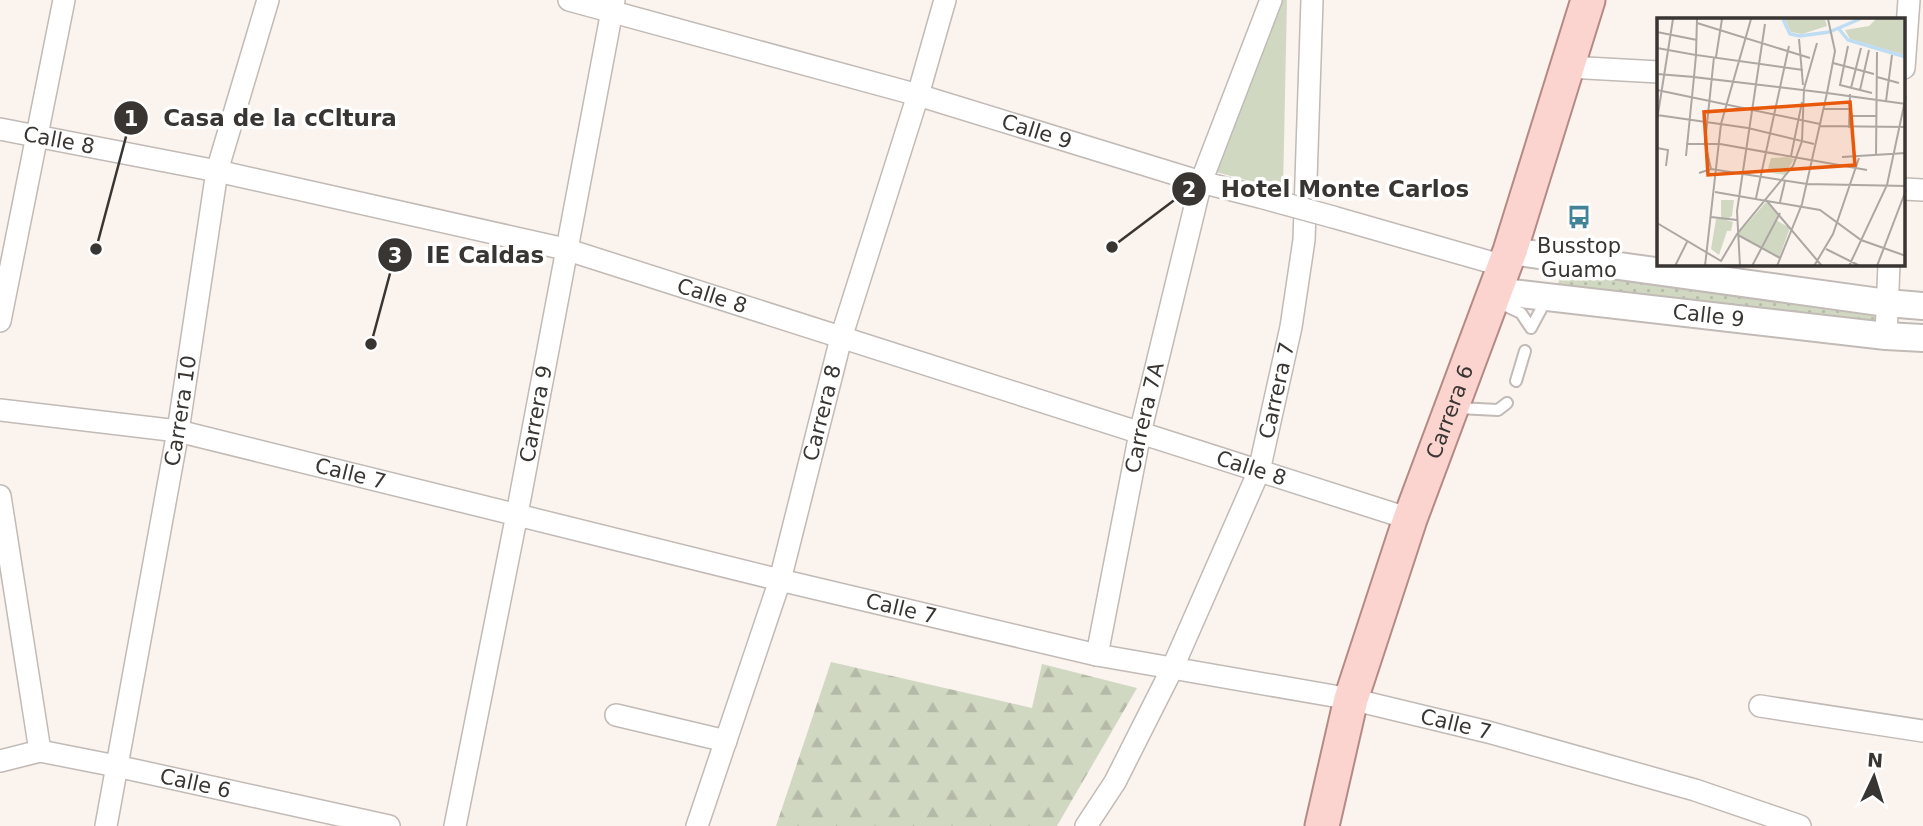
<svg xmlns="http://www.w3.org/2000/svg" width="1923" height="826" font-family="'DejaVu Sans',sans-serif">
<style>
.grass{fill:#d1d8c2}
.forest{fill:url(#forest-firs)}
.garden{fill:url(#garden-dots)}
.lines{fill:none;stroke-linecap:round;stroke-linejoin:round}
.service-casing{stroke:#c1bab6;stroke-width:14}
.minor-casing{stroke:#c1bab6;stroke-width:24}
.tertiary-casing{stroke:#c1bab6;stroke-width:30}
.primary-casing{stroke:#b58984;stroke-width:37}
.service{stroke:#fff;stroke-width:10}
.minor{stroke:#fff;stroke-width:21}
.tertiary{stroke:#fff;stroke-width:26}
.primary{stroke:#fbd3cf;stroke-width:33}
.minor-bridge-casing{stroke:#c1bab6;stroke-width:24;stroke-linecap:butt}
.minor-bridge{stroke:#fff;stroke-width:21}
.labels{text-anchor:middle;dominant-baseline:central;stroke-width:7;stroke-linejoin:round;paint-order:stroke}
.street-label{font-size:21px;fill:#383533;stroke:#fff}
.poi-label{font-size:21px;fill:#383533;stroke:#fff}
.inset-river{fill:none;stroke:#beddf2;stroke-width:3.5}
.inset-road{fill:none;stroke:#aca7a3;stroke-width:2}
.view{fill:#e8590c;fill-opacity:0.15;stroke:#e8590c;stroke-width:3.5}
.inset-edge{fill:none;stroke:#383533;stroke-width:3.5}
.leader{fill:none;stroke:#383533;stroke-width:2.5}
.callout-dot{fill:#383533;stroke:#fff;stroke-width:2.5}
.mark-label{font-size:21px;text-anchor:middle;font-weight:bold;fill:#fff}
.callout-label{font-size:23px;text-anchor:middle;font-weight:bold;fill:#383533;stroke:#fff;stroke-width:7;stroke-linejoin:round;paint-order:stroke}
</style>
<defs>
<pattern id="forest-firs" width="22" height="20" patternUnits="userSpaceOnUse" patternTransform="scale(1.75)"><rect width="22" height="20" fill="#d1d8c2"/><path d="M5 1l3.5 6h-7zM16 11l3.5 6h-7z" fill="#b4baa7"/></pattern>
<pattern id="garden-dots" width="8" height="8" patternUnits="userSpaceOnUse" patternTransform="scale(1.75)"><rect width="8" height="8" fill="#d1d8c2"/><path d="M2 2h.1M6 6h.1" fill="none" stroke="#b4baa7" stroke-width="1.8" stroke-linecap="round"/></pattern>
</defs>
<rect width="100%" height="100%" fill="#faf3ee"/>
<!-- grass -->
<path class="grass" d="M1272,0h15l-4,190 -67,-18z"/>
<!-- forest -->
<path class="forest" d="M831,662l201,46 10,-44 95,24 -80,138h-281z"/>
<!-- garden -->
<path class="garden" d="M1563,266l318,41 -4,22 -320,-40z"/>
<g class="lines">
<!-- service casing -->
<g class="service-casing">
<path id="service" d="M1495,301l26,12 10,15 15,-28
M1516,381l9,-30
M1458,408l40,2 9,-7"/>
</g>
<!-- minor casing -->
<g class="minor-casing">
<g id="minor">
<path id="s1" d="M569,0l349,95 283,87 59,15"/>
<path d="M1568,67l91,5"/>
<path d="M1904,68l5,-68"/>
<path id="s2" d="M0,129l217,42 348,78 845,270"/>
<path d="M1904,189l19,1"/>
<path d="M1333,217l171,49"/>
<path d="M0,321l64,-321"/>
<path d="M1886,336l3,-72"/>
<path id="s3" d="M0,410l178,21 602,149 317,75 254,44 137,33 207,58 105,36"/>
<path d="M0,496l40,255"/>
<path id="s4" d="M1097,655l43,-222 61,-251 70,-182"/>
<path d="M1760,706l163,25"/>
<path d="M616,715l110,26"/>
<path id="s5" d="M0,761l40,-10 76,15 273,60"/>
<path id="s6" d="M106,826l72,-395 39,-260 51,-171"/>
<path id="s7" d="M455,826l62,-312 97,-514"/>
<path id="s8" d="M697,826l83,-246 61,-242 77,-243 27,-95"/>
<path id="s9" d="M1086,826l29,-44 57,-113 87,-198 32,-144 13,-87 8,-240"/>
</g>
</g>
<!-- tertiary casing -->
<g class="tertiary-casing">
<g id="tertiary">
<path d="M1510,251l377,52 36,3"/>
<path id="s10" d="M1495,291l391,45 37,2"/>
</g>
</g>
<!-- primary casing -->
<g class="primary-casing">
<g id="primary">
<path id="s11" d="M1322,826l29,-127 59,-180 100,-268 78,-251"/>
</g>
</g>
<!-- service -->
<use href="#service" class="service"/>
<!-- minor -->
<use href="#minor" class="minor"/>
<!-- tertiary -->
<use href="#tertiary" class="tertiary"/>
<!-- primary -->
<use href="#primary" class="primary"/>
<!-- minor-bridge casing -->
<g class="minor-bridge-casing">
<path id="minor-bridge" d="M1260,197l73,20"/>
</g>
<!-- minor-bridge -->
<use href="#minor-bridge" class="minor-bridge"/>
</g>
<!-- icons -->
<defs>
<g id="bus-bare" transform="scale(1.89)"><path d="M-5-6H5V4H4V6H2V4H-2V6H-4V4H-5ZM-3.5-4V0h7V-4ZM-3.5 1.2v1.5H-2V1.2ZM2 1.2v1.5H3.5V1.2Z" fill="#438397" stroke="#fff" stroke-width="2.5" paint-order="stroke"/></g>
</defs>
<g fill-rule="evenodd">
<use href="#bus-bare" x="1579" y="217"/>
</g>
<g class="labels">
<!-- street labels -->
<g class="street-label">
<text stroke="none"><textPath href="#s1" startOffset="486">Calle 9</textPath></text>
<text stroke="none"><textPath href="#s2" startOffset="60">Calle 8</textPath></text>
<text stroke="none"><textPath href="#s2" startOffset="732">Calle 8</textPath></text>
<text stroke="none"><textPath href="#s10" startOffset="215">Calle 9</textPath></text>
<text stroke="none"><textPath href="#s9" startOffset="478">Carrera 7</textPath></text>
<text stroke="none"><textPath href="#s6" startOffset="422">Carrera 10</textPath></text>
<text stroke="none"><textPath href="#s11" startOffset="434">Carrera 6</textPath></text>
<text stroke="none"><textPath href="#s7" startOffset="420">Carrera 9</textPath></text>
<text stroke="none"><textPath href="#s8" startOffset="432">Carrera 8</textPath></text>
<text stroke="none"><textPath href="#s4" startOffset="242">Carrera 7A</textPath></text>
<text stroke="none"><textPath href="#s2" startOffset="1298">Calle 8</textPath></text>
<text stroke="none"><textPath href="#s3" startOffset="357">Calle 7</textPath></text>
<text stroke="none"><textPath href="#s3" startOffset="924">Calle 7</textPath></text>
<text stroke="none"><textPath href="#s3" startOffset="1491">Calle 7</textPath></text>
<text stroke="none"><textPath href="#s5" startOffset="200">Calle 6</textPath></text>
</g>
<!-- poi labels -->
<g class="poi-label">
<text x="1579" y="246">Busstop<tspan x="1579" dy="24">Guamo</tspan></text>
</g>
</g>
<!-- overview -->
<g transform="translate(1657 18)">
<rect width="248" height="248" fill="#faf3ee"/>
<path d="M219,1h29v36l-55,-16 -5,-9 24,-4zM109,184l13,12 -18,34 -23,-14z" fill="#d1d8c2"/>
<path d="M128,1h40l2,7 -25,8 -11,-2zM130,139l7,2 -9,16 -18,-3 4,-14zM64,182h13l-2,16 -6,4 7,2 -2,9h-4l-8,24 -8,-6 5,-30 5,-1z" fill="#d1d8c2"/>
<path d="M119,202l14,8 -11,30 -18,-10z" fill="#d1d8c2"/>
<path class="inset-river" d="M126,1l7,15 10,2 29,-4 31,-13M182,11l9,11 58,17"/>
<path class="inset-road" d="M40,1l-1,36 107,15M40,5l113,35M0,14l40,8M142,21l4,46M191,28l-8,39 32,8M0,30l39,7 -2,22 133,16M59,39l6,-38M176,45l41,11M0,56l37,3 -8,79M220,59l22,6M194,70l10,-40M0,72l163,34M203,72l9,-40M170,75l79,11M229,83l6,-46M167,91h25M0,97l91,13 66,16M192,98h27M0,102l16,-101M162,108l87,1M192,110l1,-34M29,126h34l147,26M0,130l11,2 -2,16M134,138l11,-54M219,138l1,-104M185,139l64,-4M54,151l-6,-26 9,-86M42,155l12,-4 96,15 99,2M58,174l105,18 41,30 45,16M99,180l33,-152M109,182l56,66M123,184l5,-21M54,199l26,3M0,205l64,38 16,-27 56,-68 9,-25 2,-52 13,-46M81,217l42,23M169,231l34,17M18,248l12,-24M48,248l16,-142 30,-105M83,248l-3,-55 28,-187M95,248l28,-53M120,248l25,-62 25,-111 8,-42 -7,-32M157,248l19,-32 26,-76M192,248l38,-81 19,-89M220,248l29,-76"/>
<path class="view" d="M193,84l5,63 -147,10 -4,-63z"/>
<rect width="248" height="248" class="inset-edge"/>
</g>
<!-- callouts -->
<path class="leader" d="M96 249L131 118M1112 247L1189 189M371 344L395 255"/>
<g class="callout-dot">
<circle cx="96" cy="249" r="7"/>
<circle cx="1112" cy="247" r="7"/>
<circle cx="371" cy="344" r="7"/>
<circle cx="131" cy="118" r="18"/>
<circle cx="1189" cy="189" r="18"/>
<circle cx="395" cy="255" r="18"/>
</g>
<g class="mark-label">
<text x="131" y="126">1</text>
<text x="1189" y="197">2</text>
<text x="395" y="263">3</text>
</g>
<g class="callout-label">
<text x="280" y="126">Casa de la cCltura</text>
<text x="1345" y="197">Hotel Monte Carlos</text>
<text x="485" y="263">IE Caldas</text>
</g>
<!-- north arrow -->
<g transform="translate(1874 777) rotate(4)" stroke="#ffffff" stroke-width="5" paint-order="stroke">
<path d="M0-5L12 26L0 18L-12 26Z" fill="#383533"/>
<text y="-10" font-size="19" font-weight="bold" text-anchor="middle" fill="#383533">N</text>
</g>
</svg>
